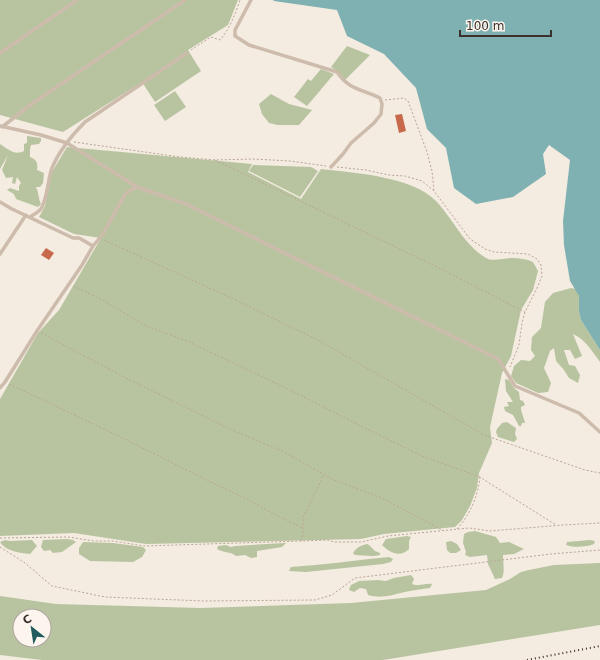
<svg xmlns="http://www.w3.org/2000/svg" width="600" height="660" font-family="'DejaVu Sans',sans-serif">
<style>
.green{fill:#b8c4a0;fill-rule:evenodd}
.water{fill:#7fb0b2}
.building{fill:#c8694b}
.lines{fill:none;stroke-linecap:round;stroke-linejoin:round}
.path{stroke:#b9a596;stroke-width:1;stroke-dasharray:2 2;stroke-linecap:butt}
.lane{stroke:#cdbbac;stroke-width:3.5}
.rail{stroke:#3b302b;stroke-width:2;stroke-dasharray:1 3;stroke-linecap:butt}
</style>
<rect width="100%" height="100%" fill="#f4ebe1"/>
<!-- green -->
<path class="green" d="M0,0h238l-10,25 -40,25 13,21 -46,31 -13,-20 -79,50 -63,-17z
M347,46l23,9 -25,25 -8,-9 -6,-4z
M321,69l13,5 -27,32 -13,-9 14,-18 3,2z
M175,91l11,16 -21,14 -11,-16z
M271,94l18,10 23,6 -13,15h-21l-9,-2 -7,-9 -3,-10z
M27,136l14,2v3l-2,3 -8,1 -1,4v8c7,3 8,6 7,13l7,3 -1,10 -3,4h-4c3,6 2,11 5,17l-3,3 -22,-8 -2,-5 -7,-4 3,-2 9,3v-5l2,-3 -4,-6 -2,7 -3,-1 1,-6 -7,1 -4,-8 6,-15 -8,14v-25c8,5 15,12 24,7v-7l3,-1z
M67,147l185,17 -4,8 53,27 20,-30c34,4 90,7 115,32 17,18 28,44 50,57 6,4 19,0 26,0 8,0 14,1 21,4l5,9 -5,19 -12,20 -10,46 -9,17 -12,54 2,16 -13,30 -2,15 -7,18 -8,14 -7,7 -71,7 -23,5 -215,5 -72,-11 -74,3v-137l38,-66 21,-23 42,-72 -27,-4 -35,-17 6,-11 7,-34z
M253,165l58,2 7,4 -18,26 -51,-26z
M571,288l5,1 3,7v16l2,8 19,30v12c-8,-11 -15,-23 -27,-28l9,22 -7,3 -5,-9h-6l5,15 6,1 5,9 -2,8 -9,-5 -5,-8 -8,-9 -2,-13 -4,3 -6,17 7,15 -3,9 -10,1 -22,-10 -5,-7 3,-10 7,-6 9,1 5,-5 -4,-6 1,-13 9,-9 4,-26 8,-9z
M505,379l4,1 5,8 5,4 1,8 3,1 2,4 -4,2c0,6 3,10 4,16h-3l-1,3h-2l-6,-11 -8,-4 -1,-4 5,-1 -2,-4h6l-7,-11z
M507,422l9,6 -1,6 2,5 -3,3 -16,-5 -2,-5 1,-3 5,-6z
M475,531l21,6 4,6 9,-1 15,7 -10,5 -11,1c0,8 2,17 -1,23l-7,1 -7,-15 -1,-9 -17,2 -5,-2 1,-3 -3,-9 1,-9 4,-2z
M407,536l4,1 -2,4v8c-9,9 -19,4 -27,-4l4,-6z
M67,539l6,1 3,2 -14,10 -9,1 -3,-3 -6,1 -3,-4 2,-7z
M5,540l5,1 22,-1 5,6 -7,8c-10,-1 -25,-3 -30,-12z
M590,540l5,1 -1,3c-7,3 -21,4 -28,1l1,-3z
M451,541l6,3 4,6 -5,3h-6l-3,-3 -1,-8z
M83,542l30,1 30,4 3,3 -4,7 -9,5 -43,-1 -11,-7v-6z
M284,543h2l-4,4 -25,4v6l-6,1 -6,-3 -9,1c-6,-5 -13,-3 -19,-7l1,-3 8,-1 5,2 4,-1z
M367,544l2,1 6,6 5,2v2c-8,2 -17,0 -25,0l-2,-2c3,-5 8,-8 14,-9z
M389,557l4,2 -2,3 -8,2 -77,8 -17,-1 2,-4c33,-2 65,-7 98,-10z
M600,563v62l-217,35h-341l-42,-5v-59l56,8 144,4 151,-5 135,-13 24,-11 11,-7 8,-2 25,-5zM20,616h24v24h-24z
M411,575l3,4 -2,5c8,3 12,-1 20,0l-2,4c-8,1 -17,2 -25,4 -13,3 -24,7 -37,3l-2,-6 -6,-1 -6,4 -5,-2 2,-5 8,-4 19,-1 8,1 8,-3z"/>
<!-- water -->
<path class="water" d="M273,0h327v350l-19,-30 -2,-8v-16l-9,-15 -6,-36 -1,-24 7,-61 -21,-15 -6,9 3,20 -33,23 -37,7 -22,-16 -8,-40 -19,-19 -11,-41 -32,-34 -37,-18 -10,-26 -63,-9z"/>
<!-- building -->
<path class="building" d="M402,114l4,17 -7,2 -4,-18z
M46,248l8,5 -5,7 -8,-5z"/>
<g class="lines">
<!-- path -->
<path class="path" d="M191,50l20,-13 9,3c10,-12 15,-25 20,-40
M385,100l19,-2 4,3 19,51 5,19 2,19
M74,142l106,15 35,3 38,-1 37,2 36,5
M215,160l220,106 90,46
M337,167l29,3 22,5 17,1 17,5 12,10 36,48 15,10 9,3 34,2 9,5 4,6 1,11 -5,12 -12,24 -3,11 -3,22 -9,22
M104,240l123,56 91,44 166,95 101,35 15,3
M74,286l32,16 40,24 41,15 103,49 81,41 51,25 58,21 6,4 70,44
M41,333l89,47 104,51 48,20 52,29 48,18 60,32
M9,384l95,45 109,54 36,17 23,13 31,15
M457,529c13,-14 21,-33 23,-52
M0,538l68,-1 26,4h19l31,5 157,-5 27,-1 6,2h27l27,-6 81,-8 21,3 73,-6 37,-2
M301,541l2,-6v-18l21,-42
M0,547l25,16 27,23 53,11 99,4 111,-1 17,-5 23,-17 196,-24 49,-4"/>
<!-- lane -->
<path class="lane" d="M251,0l-16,30v6l14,9 88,27c12,18 25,17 43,26l2,6 -1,10 -7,9 -23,20 -8,11 -12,13
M0,53l77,-53
M0,126l41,9 26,8 70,44 49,17 312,155 17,27 64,27 21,19
M2,127l31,-24 152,-103
M0,202l12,7 61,29h6l14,8 -11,19 -45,66 -32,51 -5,6
M30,217c3,-2 7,-4 10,-7 7,-7 8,-32 12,-42 7,-17 20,-33 33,-46l102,-69
M93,246l10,-12 21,-38 5,-5 8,-4
M0,254l26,-39"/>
<!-- rail -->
<path class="rail" d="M527,660l73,-14"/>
</g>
<!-- north arrow -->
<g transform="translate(32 628) rotate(330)"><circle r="19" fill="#fbf5ee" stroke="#aea6a0"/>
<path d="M0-3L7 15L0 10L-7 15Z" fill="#1f5a5e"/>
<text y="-6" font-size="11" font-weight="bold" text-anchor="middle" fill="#3b302b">С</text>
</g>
<!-- scale -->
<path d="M460 30v6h91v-6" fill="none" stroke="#3b302b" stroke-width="2"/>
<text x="466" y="30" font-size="12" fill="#3b302b" stroke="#fbf5ee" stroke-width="3" paint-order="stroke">100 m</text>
</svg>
